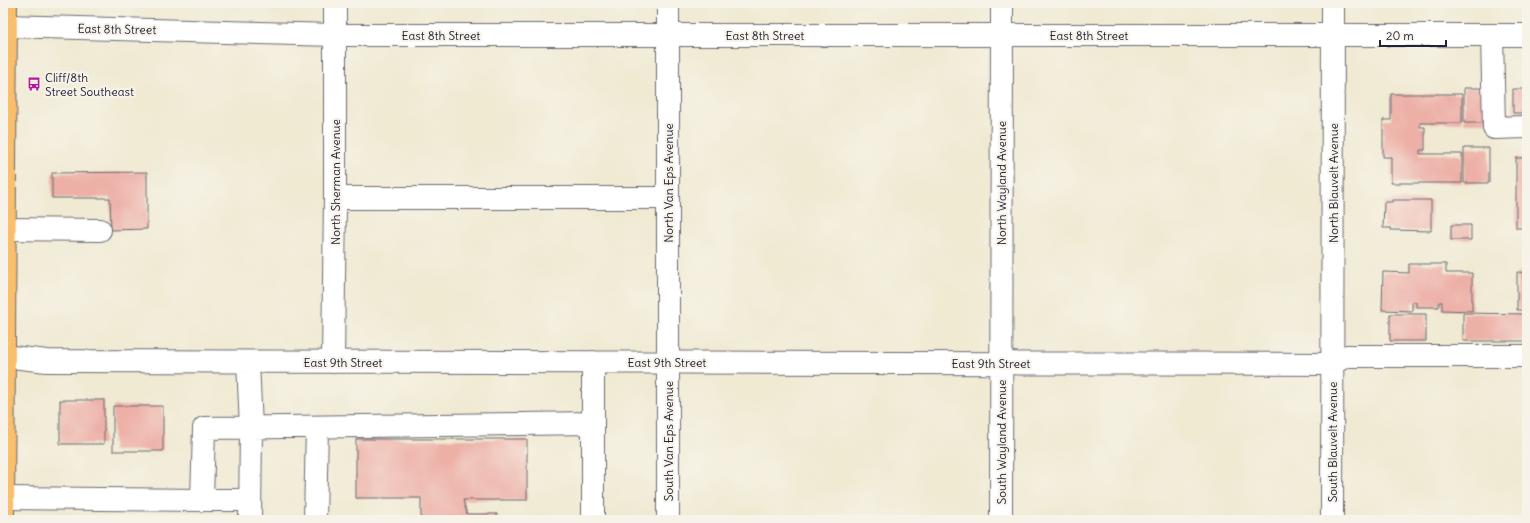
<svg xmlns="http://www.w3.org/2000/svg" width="1530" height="523" font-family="Delius,sans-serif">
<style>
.building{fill:#edb0a7}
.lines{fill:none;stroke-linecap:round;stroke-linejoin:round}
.minor-casing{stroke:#6a6870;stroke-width:24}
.major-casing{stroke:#6a6870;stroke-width:24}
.minor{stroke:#fff;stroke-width:22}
.major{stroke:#f9bf6d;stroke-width:22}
.labels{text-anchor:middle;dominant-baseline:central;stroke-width:4;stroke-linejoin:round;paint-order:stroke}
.street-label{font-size:12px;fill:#22223b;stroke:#f7f3e8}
.poi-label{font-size:12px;fill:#22223b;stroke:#f7f3e8;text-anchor:start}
</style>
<rect width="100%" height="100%" fill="#f7f3e8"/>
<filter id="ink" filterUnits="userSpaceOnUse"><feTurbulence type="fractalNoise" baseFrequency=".025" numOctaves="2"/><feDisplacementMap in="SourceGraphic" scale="8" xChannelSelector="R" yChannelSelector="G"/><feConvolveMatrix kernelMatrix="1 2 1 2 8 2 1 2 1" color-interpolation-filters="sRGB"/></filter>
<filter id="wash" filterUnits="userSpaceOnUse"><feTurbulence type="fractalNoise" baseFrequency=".012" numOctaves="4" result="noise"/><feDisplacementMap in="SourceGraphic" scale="16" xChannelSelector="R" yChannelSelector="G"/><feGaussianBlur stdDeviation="0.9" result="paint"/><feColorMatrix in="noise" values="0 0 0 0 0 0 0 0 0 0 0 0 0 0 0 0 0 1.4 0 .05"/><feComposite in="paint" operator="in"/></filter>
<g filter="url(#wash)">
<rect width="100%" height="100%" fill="#f0ead3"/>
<g id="blocks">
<!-- building -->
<path class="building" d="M1464,88h26l-1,35h-25z
M1513,89h14v24h-14z
M1391,94h71v29h-42v4h5v23h-5v4h42v29h-71v-26h-8v-37h8z
M1526,136h1v92h-11v-70h10z
M1464,148h25v35h-25z
M147,172v57l-36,1 -1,-32h-58v-25z
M1392,200h39v31l-40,-1v-2h-8l1,-26h8z
M1451,225h20v15h-20z
M1409,264h37v9h26v38l-30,-1v-8h-3v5h-23v-5h-4v9l-30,-1 1,-38 26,1z
M1517,272l10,1v37h-10z
M1463,313l64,1v27h-64z
M1390,314h36v27h-36z
M60,400h44v44h-44z
M113,406h50v45h-50z
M356,439h171v61h-64l4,14h30v6h-76v-22h-65z"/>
</g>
</g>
<g filter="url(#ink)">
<use href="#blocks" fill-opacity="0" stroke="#6a6870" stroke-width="1"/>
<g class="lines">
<!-- minor casing -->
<g class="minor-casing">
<path id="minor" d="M668,3v517
M6,26l329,9h1192
M1492,35l2,93 33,-1
M335,198h333
M4,229l96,1
M3,356l44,5 1284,3 16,-8h180
M248,362l3,66 -1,92
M333,362l2,-164v-195
M593,362v158
M4,498l198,2 2,-72 389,-5
M202,500h48
M315,520l2,-93
M1001,520l1,-517
M1332,520l1,-517"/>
</g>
<!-- major casing -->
<g class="major-casing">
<path id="major" d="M3,520l3,-517"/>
</g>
<!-- minor -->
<use href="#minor" class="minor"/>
<!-- major -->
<use href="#major" class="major"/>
</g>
</g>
<!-- icons -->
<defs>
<g id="bus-bare" transform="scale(1.08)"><path d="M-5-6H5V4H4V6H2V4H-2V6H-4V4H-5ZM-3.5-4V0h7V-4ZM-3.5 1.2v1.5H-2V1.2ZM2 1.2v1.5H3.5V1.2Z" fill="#b5179e" stroke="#f7f3e8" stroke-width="2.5" paint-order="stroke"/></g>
</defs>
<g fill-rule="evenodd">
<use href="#bus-bare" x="34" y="84"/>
</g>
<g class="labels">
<!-- street labels -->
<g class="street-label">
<text transform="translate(117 29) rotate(1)">East 8th Street</text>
<text x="441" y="35">East 8th Street</text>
<text x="765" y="35">East 8th Street</text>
<text x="1089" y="35">East 8th Street</text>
<text transform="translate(335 182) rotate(-90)">North Sherman Avenue</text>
<text transform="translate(668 183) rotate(-90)">North Van Eps Avenue</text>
<text transform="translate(1001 183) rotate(-90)">North Wayland Avenue</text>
<text transform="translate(1333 183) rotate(-90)">North Blauvelt Avenue</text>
<text x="343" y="362">East 9th Street</text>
<text x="667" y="362">East 9th Street</text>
<text x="991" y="363">East 9th Street</text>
<text transform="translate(668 441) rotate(-90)">South Van Eps Avenue</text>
<text transform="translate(1001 442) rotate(-90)">South Wayland Avenue</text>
<text transform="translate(1332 442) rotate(-90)">South Blauvelt Avenue</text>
</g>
<!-- poi labels -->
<g class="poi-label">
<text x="45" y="77">Cliff/8th<tspan x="45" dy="14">Street Southeast</tspan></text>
</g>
</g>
<!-- margin -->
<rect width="1530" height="523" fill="none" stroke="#f7f3e8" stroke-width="16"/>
<!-- scale -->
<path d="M1380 40v6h66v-6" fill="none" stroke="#22223b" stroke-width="2"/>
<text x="1386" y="40" font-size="12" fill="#22223b" stroke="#f7f3e8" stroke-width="3" paint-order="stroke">20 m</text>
</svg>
